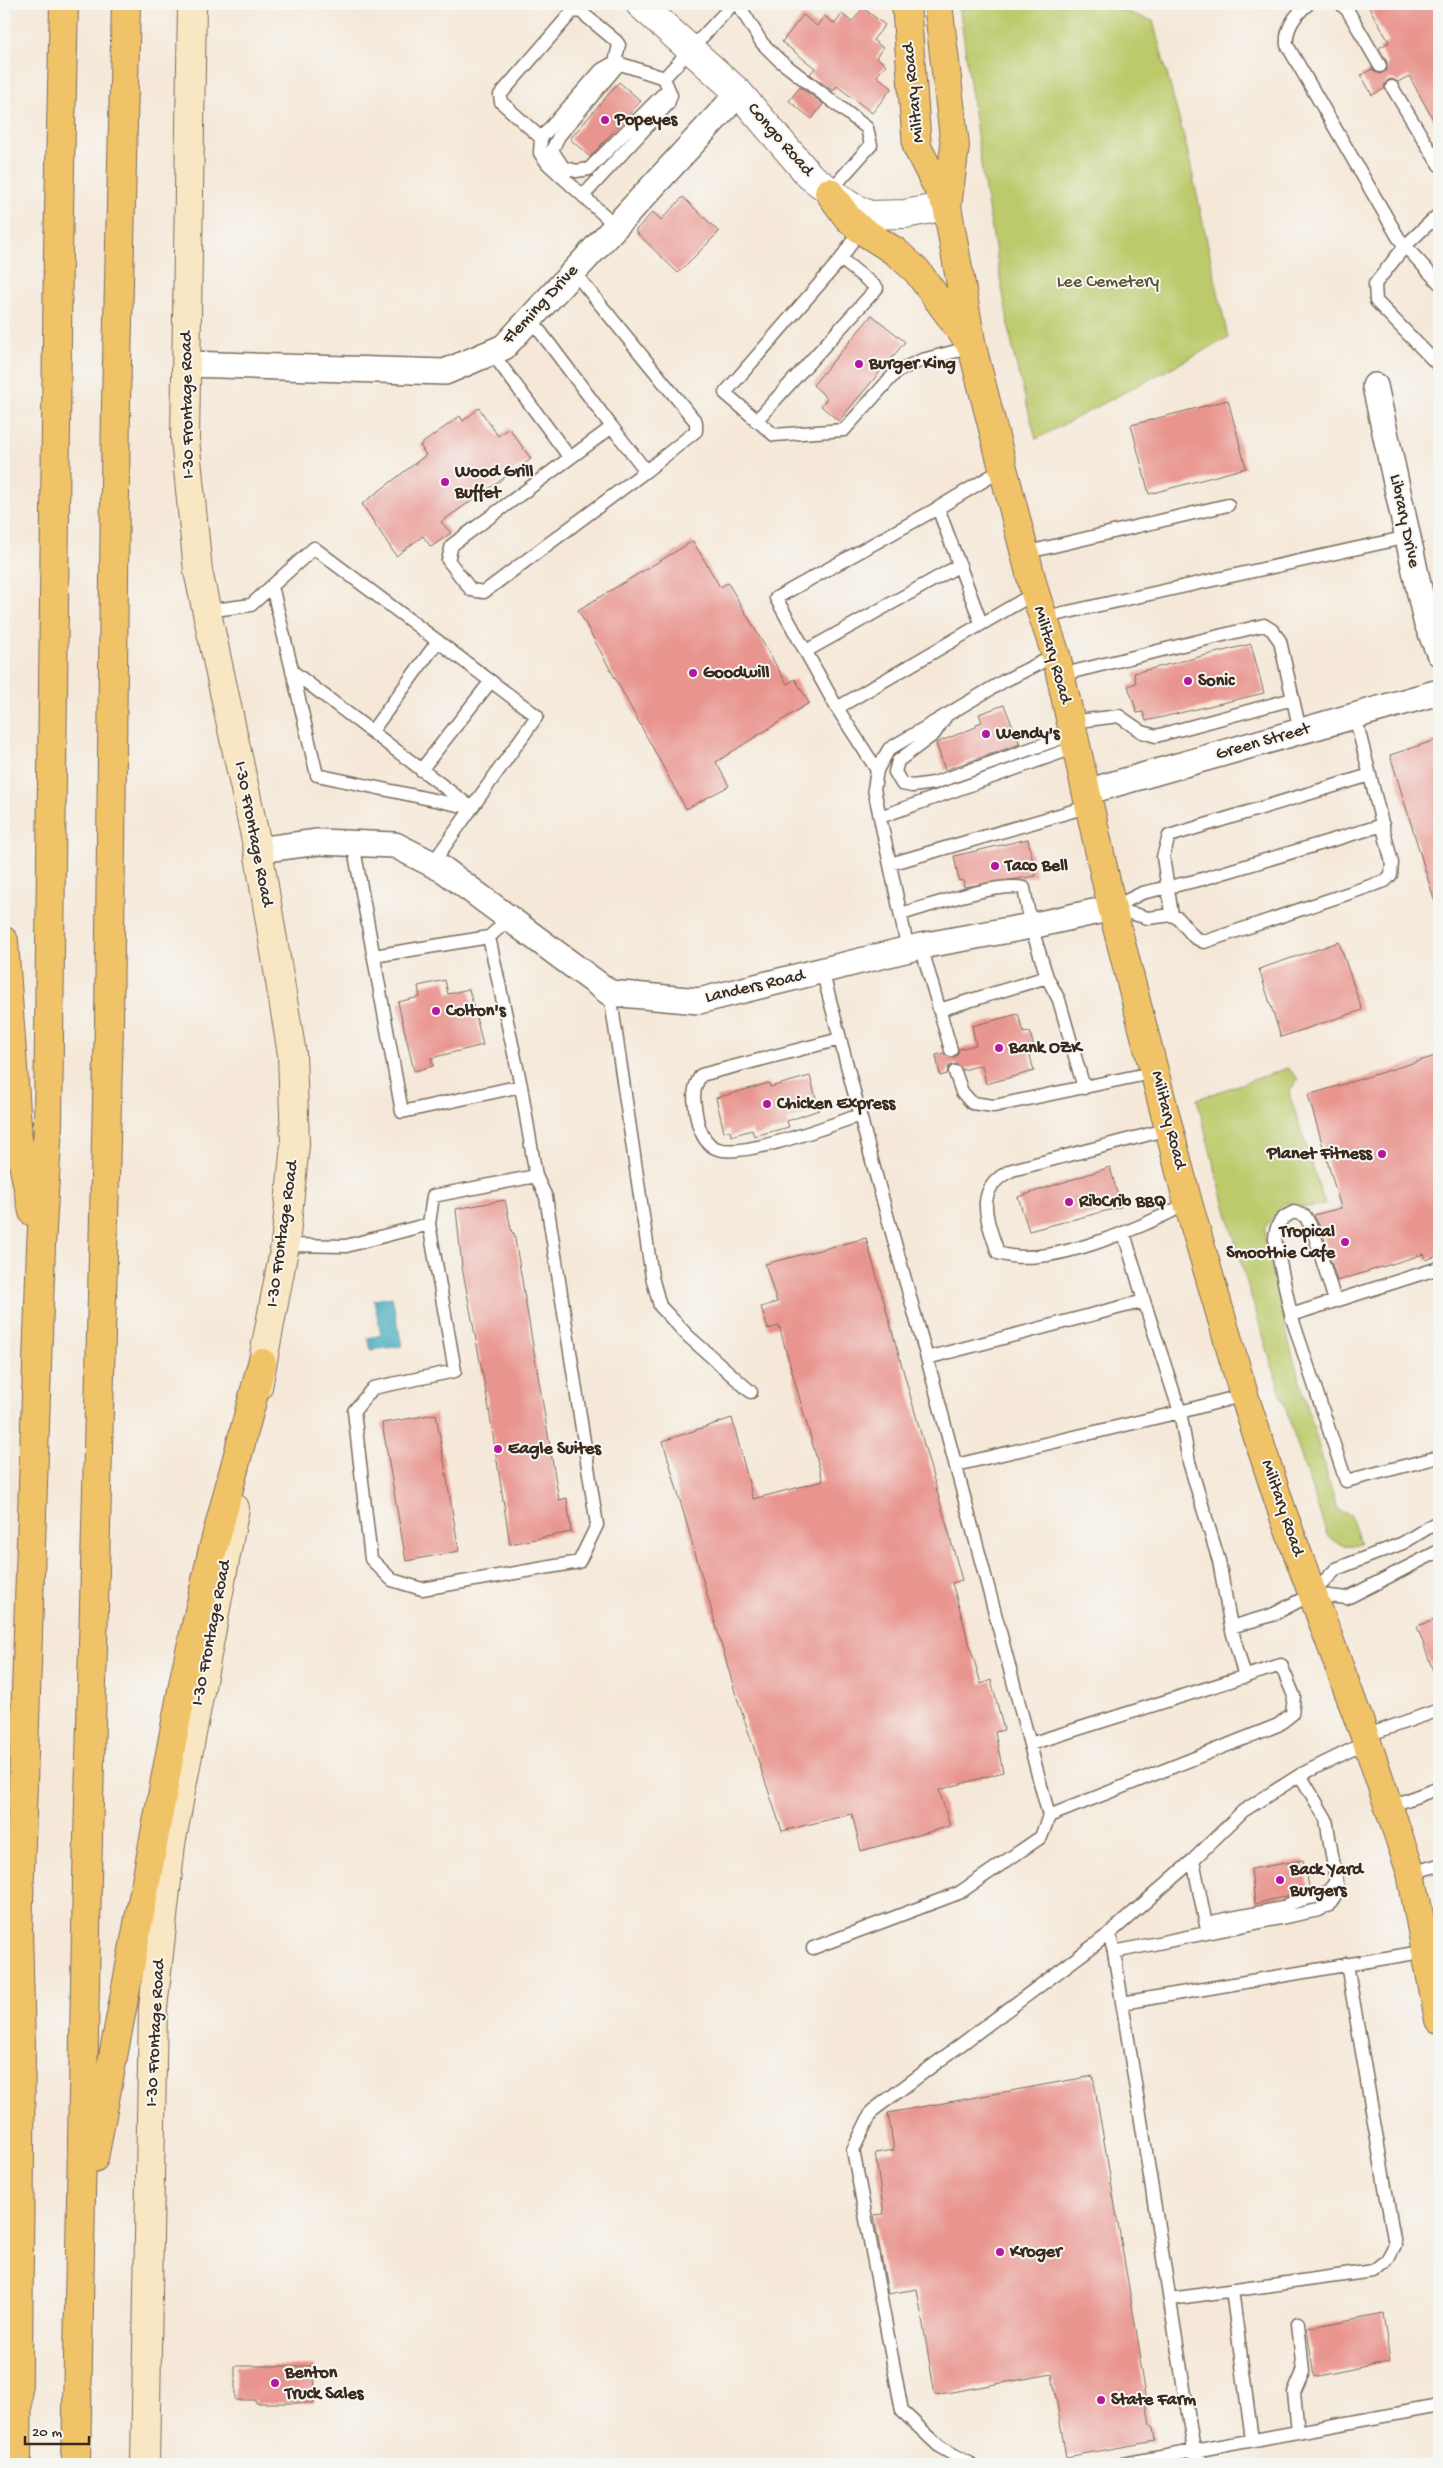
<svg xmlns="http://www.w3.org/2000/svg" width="1443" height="2468" font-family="'Gochi Hand',sans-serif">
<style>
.green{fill:#bcca6c;stroke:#7c7a45}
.water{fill:#40abc0;stroke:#3e6a6f}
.building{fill:#e9958f}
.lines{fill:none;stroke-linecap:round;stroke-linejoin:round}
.service-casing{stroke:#7c6c5f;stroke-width:15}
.minor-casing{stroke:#7c6c5f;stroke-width:28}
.tertiary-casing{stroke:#7c6c5f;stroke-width:30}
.secondary-casing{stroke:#7c6c5f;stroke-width:30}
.primary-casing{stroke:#7c6c5f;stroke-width:30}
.motorway-casing{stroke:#7c6c5f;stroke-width:30}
.service{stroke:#fff;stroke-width:12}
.minor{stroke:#fff;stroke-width:25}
.tertiary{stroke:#fff;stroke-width:28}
.secondary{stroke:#f9e7c3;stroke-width:28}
.primary{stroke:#f1c369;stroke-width:28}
.motorway{stroke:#f1c369;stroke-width:28}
.poi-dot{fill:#b5179e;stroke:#f6f6f2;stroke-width:2}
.labels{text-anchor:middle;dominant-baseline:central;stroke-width:4;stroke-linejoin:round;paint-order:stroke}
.street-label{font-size:18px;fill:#3b2a1e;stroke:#f6f6f2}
.poi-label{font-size:18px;font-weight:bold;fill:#3b2a1e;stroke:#f6f6f2;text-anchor:start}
.park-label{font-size:18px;fill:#5b5232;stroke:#f6f6f2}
</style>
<rect width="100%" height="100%" fill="#f6f6f2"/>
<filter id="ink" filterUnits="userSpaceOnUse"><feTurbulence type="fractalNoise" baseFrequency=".02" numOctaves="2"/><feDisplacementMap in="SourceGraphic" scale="10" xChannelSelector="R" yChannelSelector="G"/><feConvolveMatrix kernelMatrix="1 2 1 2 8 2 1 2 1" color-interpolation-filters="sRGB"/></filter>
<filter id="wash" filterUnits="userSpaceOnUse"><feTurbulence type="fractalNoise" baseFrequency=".0096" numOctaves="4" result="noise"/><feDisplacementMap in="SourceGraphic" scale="20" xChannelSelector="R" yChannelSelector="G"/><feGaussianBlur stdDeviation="1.12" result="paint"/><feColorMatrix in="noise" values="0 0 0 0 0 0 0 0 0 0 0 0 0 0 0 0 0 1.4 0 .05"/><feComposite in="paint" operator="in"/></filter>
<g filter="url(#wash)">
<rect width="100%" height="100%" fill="#f5e8d8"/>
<!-- green -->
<path class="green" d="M959,4h144l50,17 34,128 41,189 -192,101 -22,-83 -31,-177z
M1288,1068l10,11 -9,14 36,112 -19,2 -21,-4 -20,24v13l26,110 46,159 14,7 9,27c-12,5 -24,2 -33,-8 -48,-144 -94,-289 -130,-436z"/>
<!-- water -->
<path class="water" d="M392,1297l10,49 -31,4 -3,-12 13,-3 -7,-35z"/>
<g id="blocks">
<!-- building -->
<path class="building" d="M1367,4h72v126l-30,-54 -11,6 -6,-3 -4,1 -3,4 -1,5 -12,6 -11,-20 11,-6 8,5 7,-4v-8l-8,-14 10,-6z
M863,8l22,17 -12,15 10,8 -7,9 10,8 -9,11 15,12 -20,25 -35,-27 -4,5 -23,-17 5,-6 -33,-26 21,-27 14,11 7,-10 11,8 7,-10 10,8z
M619,82l22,19 -51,56 -20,-18z
M800,87l23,17 -11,15 -23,-18z
M683,197l36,35 -41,41 -43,-42 18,-19 8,8z
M872,315l33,27 -66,79 -18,-15 6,-8 -14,-13z
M1228,400l18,68 -97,26 -18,-69z
M479,408l19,28 11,-8 22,31 -90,63 10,11 -20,14 -8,-11 -27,20 -34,-52 64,-49 -6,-10 40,-29 3,5z
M693,541l27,46 8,-4 59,101 8,-5 14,24 -93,59 13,24 -43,23 -108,-199z
M1251,644l13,49 -118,28 -3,-9 -6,1 -9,-27 8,-3 -2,-10z
M1004,705l16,39 -75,26 -9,-27 40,-16v-3l6,-2 -3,-8z
M1439,739v163h-4l-45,-147z
M1028,839l8,37 -72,11 -1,-7 -4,1 -5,-25z
M1339,942l23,68 -81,27 -22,-68z
M445,980l3,14 21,-5 14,56 -52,13 2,8 -19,5 -16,-69 22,-5 -2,-11z
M1018,1014l6,19 6,-1 5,19 -6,1 5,19 -48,13 -4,-19 -19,5 -7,-6 -7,2 -2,8 -7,2 -4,-21 7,-2 3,3 7,2 4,-3 2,-6 17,-4 -4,-19z
M1439,1055v200l-13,5 -2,-6 -87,27 -16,-53 -7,-13 27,-7 -33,-113z
M810,1076l9,34 -32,11 2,6 -35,9 -2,-6 -21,6 -1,-6 -6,2 -8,-34 53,-15 1,4z
M1110,1167l11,40 -92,24 -11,-34z
M505,1200l7,33h2l45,267 8,-2 4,34 -61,12 -22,-141 -26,-136 -6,-58z
M866,1238l96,342 -10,3 29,101 10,-4 13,50 -9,2 8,40 -64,18 11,36 -89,25 -9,-37 -70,17 -47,-139 -72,-251 69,-23 21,81 70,-18 -44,-155 -11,3 -7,-22 16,-5 -12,-38z
M436,1414l23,137 -53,10 -24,-138z
M1439,1619v62l-2,1 -20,-56z
M1303,1860l7,30 -55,14 -4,-35z
M1093,2076l48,283 -2,1 11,65 3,2 2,14 -89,16 -14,-83 -117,21 -18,-106 -29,5 -14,-79 10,-1 -9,-61 19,-3 -6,-37z
M1383,2313l7,48 -76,16 -7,-49z
M235,2366h80l-1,37h-58v-3h-21z"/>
</g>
</g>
<g filter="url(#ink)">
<use href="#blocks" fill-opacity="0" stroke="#7c6c5f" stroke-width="1"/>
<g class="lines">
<!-- service casing -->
<g class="service-casing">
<path id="service" d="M738,4l24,39 17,17 88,68 4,17 -42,47
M1308,4c-13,11 -23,24 -21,41l111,192 7,9 34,-32
M1341,4l7,7 32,55
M620,63l-61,73 -7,14 11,17 13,4 13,-2 79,-80
M664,78l69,-74
M1392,87l47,78
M541,138l-40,-36 -1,-7 72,-83 8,-1 36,30 3,4 -4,17
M583,196l85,-92 3,-9 -7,-17 -49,-16 -14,8 -60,68 -1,15 8,11 67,61
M862,226l-21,33 -116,134 49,42 70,-5 53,-59 25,-11 50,-13
M573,271l123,151v9l-50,40
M1439,283l-34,-37 -30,38 1,17 63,65
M530,318l82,109 -160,118 -4,15 23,30 13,2 162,-121 -34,-44
M492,353l78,105
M756,421l121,-133 -36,-29
M1003,469l-65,39 -162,90 61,110 198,-115
M938,508l43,115
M1024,553l204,-48
M272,586l45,189 155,33
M207,611l44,-6 63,-57 223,168 -105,148
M1041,618l367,-81
M806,651l154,-86
M292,671l176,134
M1060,675l204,-50 8,5 8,11 20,90
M837,708l40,62
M946,716l-12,18 -36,27 -3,11 7,12 10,2 22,-3 139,-49
M1070,722l49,-6 23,16 14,4 137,-37
M372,731l66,-90
M421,770l70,-89
M880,817l196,-70
M353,843l49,269 119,-26 15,90 -103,20 -4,28 26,147 -82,17 -19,23 17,148 21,21 30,9 157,-27 18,-37 -51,-328 -10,-21
M890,864l200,-58
M1112,908l36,10 24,-3 7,4 15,18 10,5 181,-61 6,-6 1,-12 -37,-147
M1112,908l30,-15 57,-13 184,-55
M901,914c29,-8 95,-32 123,-26l7,38 16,51 12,23 25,88
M1172,915l-9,-58 6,-21 201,-61
M508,920l-19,17 32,149
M921,946l30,104
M908,950l-34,-161 3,-19 12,-21 115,-68 52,-26
M374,956l115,-19
M822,970l53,202 52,186 217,-57 36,111 -224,53
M610,993l42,284 8,29 28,30 63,56
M939,1010l108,-33
M840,1039l-139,36c-10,15 -7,27 -4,44 3,13 8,26 21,30 27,9 113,-24 142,-34
M955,1072l7,20 10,11 22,3 162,-34
M1169,1129l-157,41c-40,19 -25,49 -14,83 49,17 147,-27 190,-50
M1124,1233l20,68
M285,1245l61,1 83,-22
M1439,1268l-148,47 55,166 93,-24
M1291,1315l-16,-76c1,-15 5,-21 19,-27l11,4 8,14 22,71
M1244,1395l-64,17 9,50 30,99 12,66 41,-12 40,-21 24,-25 67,-26 36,-22
M1312,1594l35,4 92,-47
M1231,1627l14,50
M1365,1736l74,-26
M1030,1744l251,-79 13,31 -2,18 -14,11 -229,91
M1388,1807l51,-19
M1193,1860l14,70
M1411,1873l28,-8
M1206,1923l77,-15c19,-15 42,-4 53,-28
M1109,1934l5,18 80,499 8,13
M813,1948l146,-55 82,-56 8,-21 -122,-458
M1114,1952l205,-42 9,-4 10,-15 -12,-72 -26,-44
M1122,2003l305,-52
M1232,2290l20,150
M1170,2299l203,-28 14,-11 8,-15 -48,-281
M1298,2432l-4,-39 9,-21 -5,-49
M970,2464l-30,-17 -38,-36 -49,-261 19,-39 237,-177 84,-74 50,-49 57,-36 67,-33
M1123,2464l316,-58"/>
</g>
<!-- minor casing -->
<g class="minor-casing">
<path id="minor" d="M186,364l259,8 59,-25 235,-254
M1375,386l51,235 13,32
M1086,792l353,-100
M258,850l60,-8 77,3 49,25 166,123 89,8 222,-55 110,-20 81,-18"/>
</g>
<!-- tertiary casing -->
<g class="tertiary-casing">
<path id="tertiary" d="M640,4l99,89 71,83 39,29 20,10 36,-1 42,-8"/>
</g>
<!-- secondary casing -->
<g class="secondary-casing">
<path id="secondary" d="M192,4l-7,435 13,132 60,279 34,204 3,90 -10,101 -27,142
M145,2464l8,-456 18,-164 64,-336"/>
</g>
<!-- primary casing -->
<g class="primary-casing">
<path id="primary" d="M906,4l11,143 30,59
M938,4l17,142 -8,60 25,141 63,246 21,62 56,253 76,295 56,192 39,119 84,228 44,131 28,147
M829,192l19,26 12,11 36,23 21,19 52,71"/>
</g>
<!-- motorway casing -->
<g class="motorway-casing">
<path id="motorway" d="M4,941l14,198 15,73
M94,2158l91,-484 27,-121 50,-190
M17,2464l4,-418 -3,-115 23,-685 7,-121 10,-874 6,-247
M76,2464l11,-586 22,-855 7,-621 10,-398"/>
</g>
<!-- service -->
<use href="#service" class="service"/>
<!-- minor -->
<use href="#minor" class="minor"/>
<!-- tertiary -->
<use href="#tertiary" class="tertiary"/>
<!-- secondary -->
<use href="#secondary" class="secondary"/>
<!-- primary -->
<use href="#primary" class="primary"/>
<!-- motorway -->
<use href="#motorway" class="motorway"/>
</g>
</g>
<!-- markers -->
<g class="poi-dot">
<circle cx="605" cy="120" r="5"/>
<circle cx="859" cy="364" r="5"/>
<circle cx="445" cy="482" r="5"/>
<circle cx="693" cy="673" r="5"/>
<circle cx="1188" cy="681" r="5"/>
<circle cx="986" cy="734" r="5"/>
<circle cx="995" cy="866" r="5"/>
<circle cx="436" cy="1011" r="5"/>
<circle cx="999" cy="1048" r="5"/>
<circle cx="767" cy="1104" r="5"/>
<circle cx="1382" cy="1154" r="5"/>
<circle cx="1069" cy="1202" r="5"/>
<circle cx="1345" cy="1242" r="5"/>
<circle cx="498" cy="1449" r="5"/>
<circle cx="1280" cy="1880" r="5"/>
<circle cx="1000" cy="2252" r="5"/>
<circle cx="275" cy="2383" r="5"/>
<circle cx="1101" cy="2400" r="5"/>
</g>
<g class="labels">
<!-- street labels -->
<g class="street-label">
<text transform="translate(914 93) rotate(-96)">Military Road</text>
<text transform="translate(780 140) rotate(49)">Congo Road</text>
<text transform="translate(541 305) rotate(-47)">Fleming Drive</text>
<text transform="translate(188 405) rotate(-91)">I-30 Frontage Road</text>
<text transform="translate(1404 521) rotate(78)">Library Drive</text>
<text transform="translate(1052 655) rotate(74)">Military Road</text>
<text transform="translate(1263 742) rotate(-16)">Green Street</text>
<text transform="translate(253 834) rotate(79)">I-30 Frontage Road</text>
<text transform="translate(755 987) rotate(-13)">Landers Road</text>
<text transform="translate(1168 1120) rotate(76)">Military Road</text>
<text transform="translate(283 1234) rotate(-82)">I-30 Frontage Road</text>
<text transform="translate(1282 1508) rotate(71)">Military Road</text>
<text transform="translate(212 1633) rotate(-79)">I-30 Frontage Road</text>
<text transform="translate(156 2033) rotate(-87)">I-30 Frontage Road</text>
</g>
<!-- poi labels -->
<g class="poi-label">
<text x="615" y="120">Popeyes</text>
<text x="869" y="364">Burger King</text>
<text x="455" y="472">Wood Grill<tspan x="455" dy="21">Buffet</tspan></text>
<text x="703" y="673">Goodwill</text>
<text x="1198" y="681">Sonic</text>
<text x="996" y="734">Wendy's</text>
<text x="1005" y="866">Taco Bell</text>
<text x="446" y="1011">Colton's</text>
<text x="1009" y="1048">Bank OZK</text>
<text x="777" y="1104">Chicken Express</text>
<text x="1372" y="1154" text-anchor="end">Planet Fitness</text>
<text x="1079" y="1202">RibCrib BBQ</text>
<text x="1335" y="1232" text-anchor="end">Tropical<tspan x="1335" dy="21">Smoothie Cafe</tspan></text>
<text x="508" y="1449">Eagle Suites</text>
<text x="1290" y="1870">Back Yard<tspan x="1290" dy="21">Burgers</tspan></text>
<text x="1010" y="2252">Kroger</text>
<text x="285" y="2373">Benton<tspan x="285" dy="21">Truck Sales</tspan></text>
<text x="1111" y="2400">State Farm</text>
</g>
<!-- park labels -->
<g class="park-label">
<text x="1108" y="282">Lee Cemetery</text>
</g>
</g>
<!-- margin -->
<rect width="1443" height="2468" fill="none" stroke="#f6f6f2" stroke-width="20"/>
<!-- scale -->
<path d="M25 2436v8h64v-8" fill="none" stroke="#3b2a1e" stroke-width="2.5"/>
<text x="32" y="2436" font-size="15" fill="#3b2a1e" stroke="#f6f6f2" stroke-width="4" paint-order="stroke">20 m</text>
</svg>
